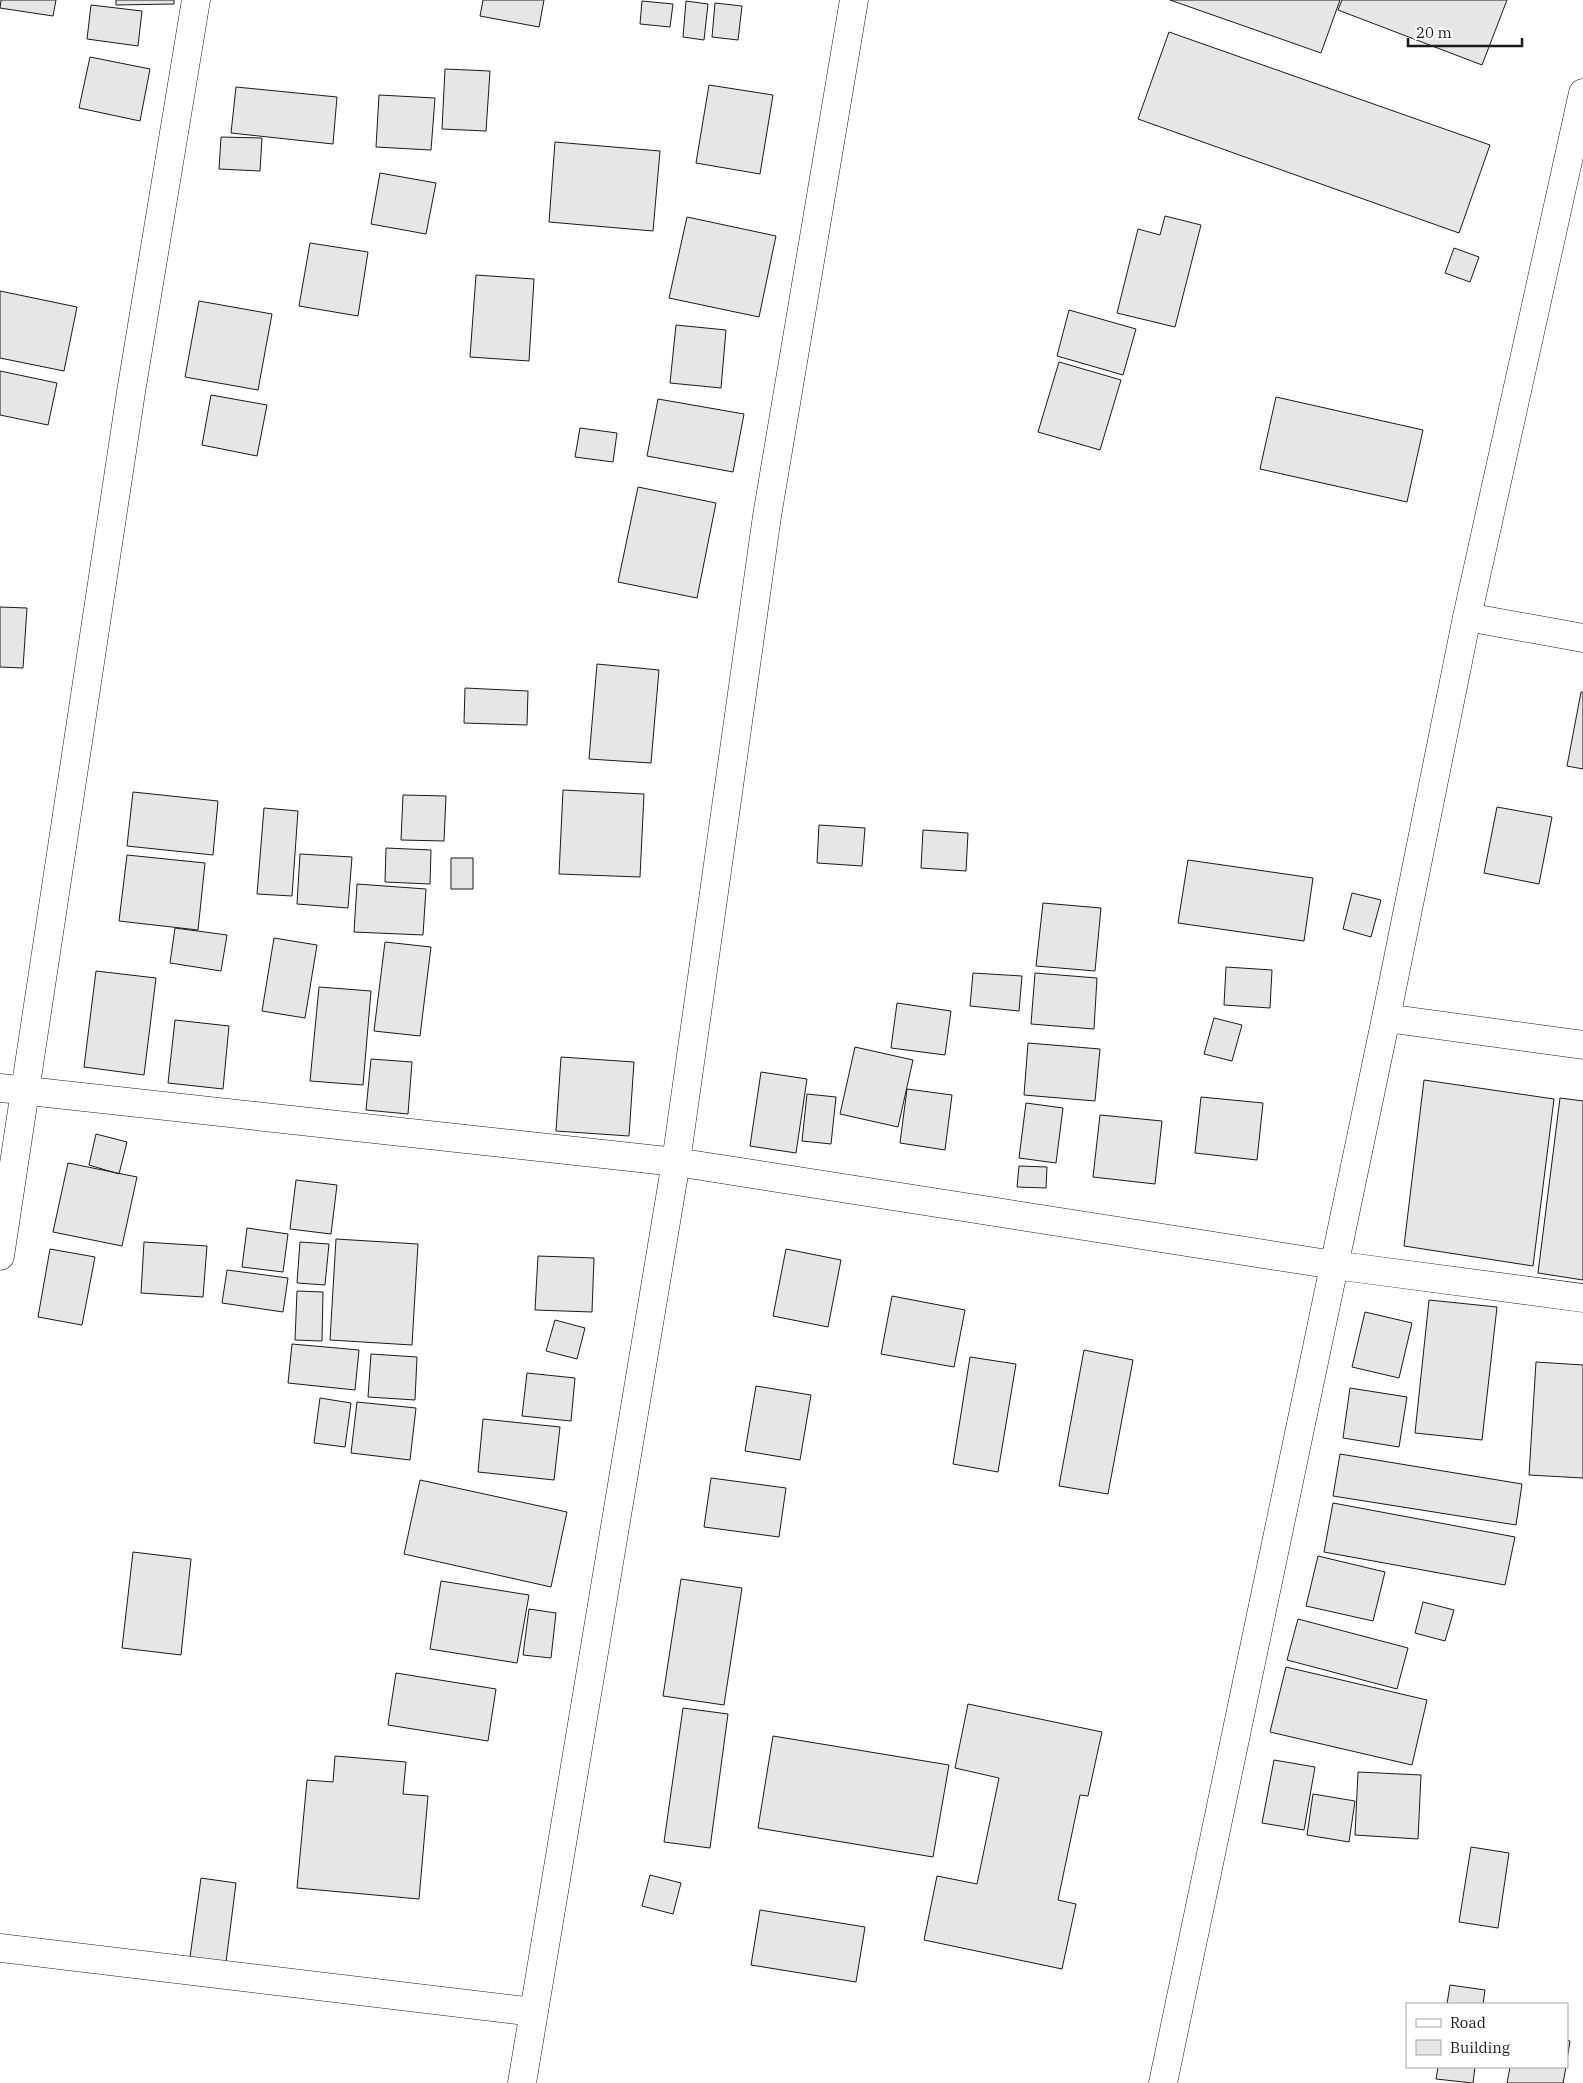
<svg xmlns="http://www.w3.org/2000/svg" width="1583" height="2083" font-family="'IBM Plex Serif',serif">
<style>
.building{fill:#e6e6e6;stroke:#1a1a1a}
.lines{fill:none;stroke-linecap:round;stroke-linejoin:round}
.minor-casing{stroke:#1a1a1a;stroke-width:29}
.minor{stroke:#fff;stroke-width:28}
</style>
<rect width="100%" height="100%" fill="#fff"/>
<!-- building -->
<path class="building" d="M1,0h55l-3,16 -53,-8z
M116,0h58v4l-58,1z
M483,0h61l-5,27 -59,-11z
M1170,0h170l-19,53z
M1342,0h165l-25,65 -144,-55z
M642,1l31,3 -3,23 -30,-3z
M686,1l22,3 -4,36 -21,-3z
M715,3l27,3 -4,34 -26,-3z
M91,5l51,6 -4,35 -51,-7z
M1169,32l321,113 -31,88 -321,-114z
M90,57l60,12 -10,52 -61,-13z
M445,69l45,2 -4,60 -44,-2z
M709,85l64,10 -13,79 -64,-11z
M236,87l101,10 -4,47 -102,-11z
M379,95l56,3 -4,52 -55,-3z
M221,137l41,1 -2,33 -41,-2z
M555,142l105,9 -7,80 -104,-9z
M380,173l56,10 -10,51 -55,-10z
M1165,216l36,9 -26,102 -58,-14 21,-84 22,6z
M687,217l89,19 -17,81 -90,-19z
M310,243l58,9 -10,64 -59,-10z
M1454,248l25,9 -9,25 -25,-9z
M476,275l58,4 -5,82 -59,-4z
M0,291l77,16 -13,64 -64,-13z
M199,301l73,13 -14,76 -73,-13z
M1069,310l67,19 -13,46 -66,-19z
M676,325l50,5 -5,58 -51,-5z
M1059,362l62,18 -21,70 -62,-18z
M0,371l57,12 -9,42 -48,-10z
M211,395l56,10 -10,51 -55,-11z
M1276,397l147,33 -16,72 -147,-33z
M658,399l86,15 -11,58 -86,-16z
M580,428l37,5 -4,29 -38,-5z
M638,487l78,16 -19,95 -79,-16z
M0,607l27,1 -4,60 -23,-1z
M597,664l62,6 -8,93 -62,-4z
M465,688l63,3 -1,34 -63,-2z
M1581,692h2v77l-16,-3z
M563,790l81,4 -4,83 -81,-3z
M133,792l85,9 -5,54 -86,-9z
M403,795l43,1 -2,45 -43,-1z
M1497,807l55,10 -13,67 -55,-11z
M264,808l34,3 -6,85 -35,-2z
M819,825l46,3 -3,38 -45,-3z
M923,830l45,3 -2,38 -45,-3z
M386,848l45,2 -1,34 -45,-2z
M300,854l52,3 -4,51 -51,-4z
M127,855l78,8 -7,67 -79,-9z
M451,858h22v31h-22z
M1188,860l125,18 -9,63 -126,-18z
M357,884l69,5 -3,46 -69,-3z
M1352,893l29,7 -10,37 -28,-8z
M1043,903l58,5 -6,63 -59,-5z
M175,928l52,7 -6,36 -51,-8z
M274,938l43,7 -12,73 -43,-7z
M385,942l46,5 -11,89 -46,-5z
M1226,967l46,3 -2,38 -46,-3z
M96,971l60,7 -12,97 -60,-8z
M973,973l49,3 -3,35 -49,-5z
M1035,973l62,5 -3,51 -63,-5z
M319,987l52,4 -8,94 -53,-4z
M897,1003l54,8 -6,44 -54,-7z
M1214,1018l28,7 -10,36 -28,-7z
M175,1020l54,6 -6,63 -55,-6z
M1028,1043l72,6 -5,52 -71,-6z
M855,1047l58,13 -15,67 -58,-13z
M561,1057l73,5 -5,74 -73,-5z
M371,1059l41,3 -4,52 -42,-4z
M761,1072l46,7 -11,74 -46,-7z
M1424,1080l130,19 -21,167 -129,-20z
M907,1089l45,6 -7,55 -45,-7z
M807,1094l29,3 -5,47 -29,-3z
M1201,1097l62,6 -6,57 -62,-7z
M1560,1098l23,3v179l-45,-7z
M1026,1103l37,5 -7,55 -37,-5z
M1100,1115l62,6 -7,63 -62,-7z
M96,1134l31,8 -8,32 -30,-9z
M68,1163l69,14 -15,69 -69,-14z
M1019,1166l28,1 -1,21 -29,-1z
M296,1180l41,5 -6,49 -41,-5z
M247,1228l41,6 -5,38 -41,-5z
M336,1239l82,5 -6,101 -82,-5z
M144,1242l63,4 -4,51 -62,-4z
M300,1242l29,2 -4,41 -28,-2z
M50,1249l45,8 -13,68 -44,-8z
M786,1249l55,11 -13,67 -55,-11z
M538,1256l56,2 -2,54 -57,-2z
M227,1270l61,8 -5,34 -61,-9z
M297,1291l26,1 -1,49 -27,-1z
M892,1296l73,14 -11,57 -73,-13z
M1429,1300l68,7 -15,133 -67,-7z
M1365,1312l47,11 -13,55 -47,-11z
M555,1320l30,8 -8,31 -31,-8z
M292,1344l67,6 -4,40 -67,-7z
M1084,1350l49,10 -25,134 -49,-8z
M371,1354l46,3 -2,43 -47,-3z
M970,1357l46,7 -18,108 -45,-8z
M1536,1362l47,3v113l-54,-3z
M527,1373l48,5 -4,43 -49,-5z
M756,1386l55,9 -11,65 -55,-9z
M1350,1388l57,9 -8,50 -56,-9z
M320,1398l31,5 -6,44 -31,-4z
M357,1402l59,6 -6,52 -59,-7z
M483,1419l77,8 -6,53 -76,-8z
M1340,1454l182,30 -6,41 -183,-29z
M711,1478l75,10 -7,49 -75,-10z
M420,1480l147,32 -16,75 -147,-33z
M1333,1503l182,34 -10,48 -181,-33z
M133,1552l58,7 -10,96 -59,-7z
M1318,1556l67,16 -12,49 -67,-15z
M681,1579l61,9 -18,117 -61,-9z
M441,1581l88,14 -12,68 -87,-14z
M1423,1602l31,8 -9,31 -30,-8z
M529,1609l27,4 -5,45 -28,-3z
M1298,1619l110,29 -11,41 -110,-29z
M1286,1667l141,33 -15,65 -142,-33z
M396,1673l100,16 -8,52 -100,-16z
M968,1704l134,28 -14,64 -8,-1 -22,105 18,4 -14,65 -138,-29 13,-64 40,8 22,-106 -44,-10z
M683,1708l45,6 -18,134 -46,-6z
M773,1736l176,29 -16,92 -175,-29z
M335,1756l71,6 -3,32 25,2 -9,103 -122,-11 10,-108 26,2z
M1274,1760l41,7 -11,63 -42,-7z
M1358,1772l63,3 -3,64 -63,-4z
M1313,1794l42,7 -6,41 -42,-7z
M1471,1847l38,6 -11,75 -39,-6z
M650,1875l31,8 -8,31 -31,-8z
M201,1878l35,5 -10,79 -36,-5z
M760,1910l105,17 -9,55 -105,-17z
M1450,1985l35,5 -2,14h-36z
M1567,2040l3,1 -3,19z
M1438,2067h37l-2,16 -37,-4z
M1510,2067h56l-3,16h-56z"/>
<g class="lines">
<!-- minor casing -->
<g class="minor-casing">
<path id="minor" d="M1467,617l116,21
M1386,1018l197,27
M0,1088l676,74 658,103 249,33
M0,1256l131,-864 65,-392
M0,1948l534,64
M522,2083l154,-921 91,-646 87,-516
M1163,2083l223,-1065 81,-401 116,-524"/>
</g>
<!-- minor -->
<use href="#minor" class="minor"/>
</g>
<!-- legend -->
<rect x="1406" y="2003" width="162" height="65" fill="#ffffff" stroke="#a3a3a3"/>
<rect x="1416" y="2019" width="25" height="8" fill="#ffffff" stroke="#a3a3a3"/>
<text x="1450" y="2028" font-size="15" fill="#1a1a1a">Road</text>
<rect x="1416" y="2040" width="25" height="15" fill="#e6e6e6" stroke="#a3a3a3"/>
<text x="1450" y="2053" font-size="15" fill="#1a1a1a">Building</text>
<!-- scale -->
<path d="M1408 38v8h114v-8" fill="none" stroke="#1a1a1a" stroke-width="2.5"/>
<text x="1416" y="38" font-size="15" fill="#1a1a1a" stroke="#ffffff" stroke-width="4" paint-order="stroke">20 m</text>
</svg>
